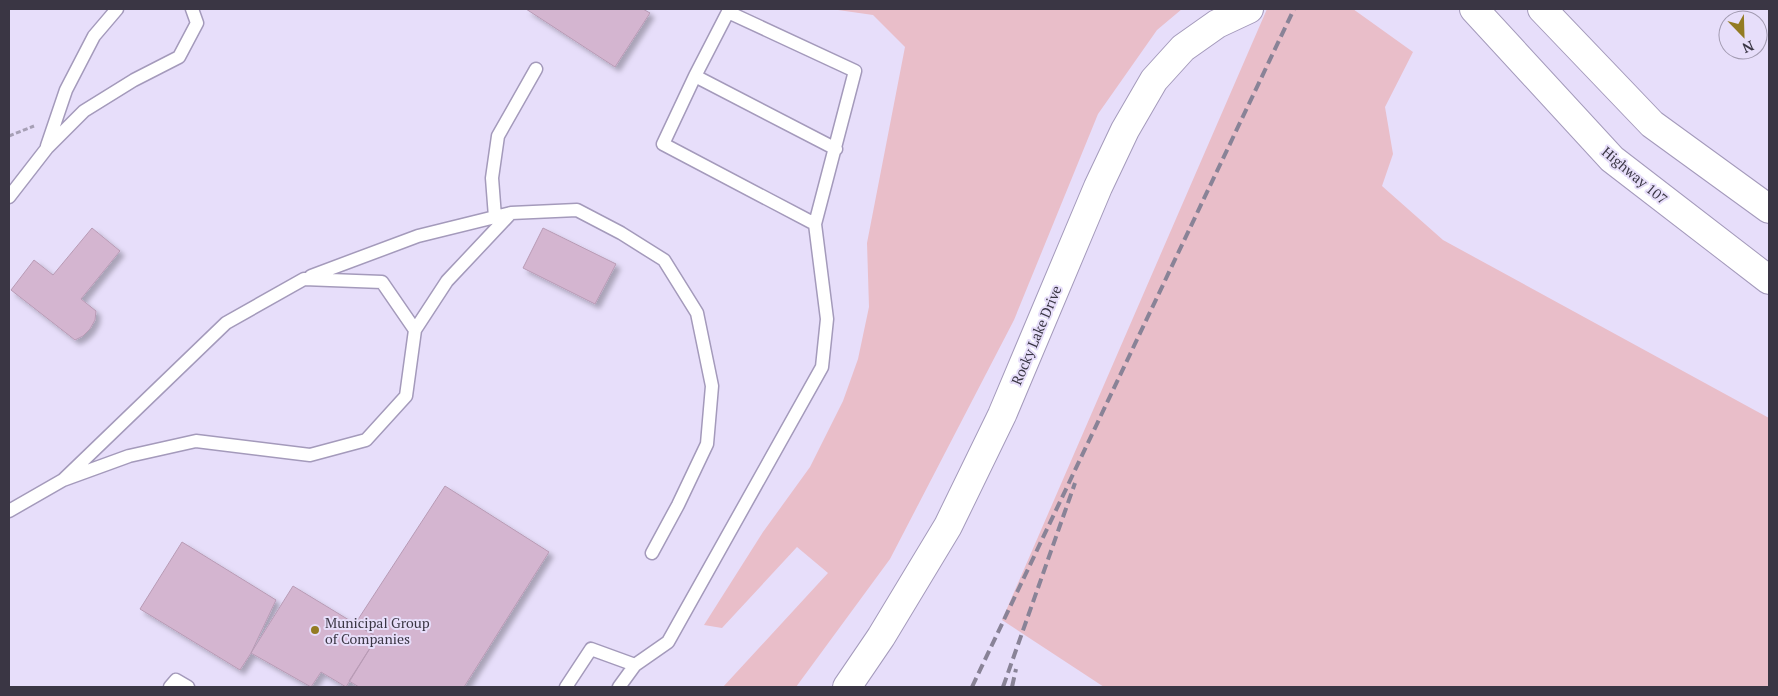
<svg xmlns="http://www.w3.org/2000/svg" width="1778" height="696" font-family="'PT Serif',serif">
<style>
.green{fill:#e9bec9}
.building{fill:#d4b5d0;stroke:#b89bb5;filter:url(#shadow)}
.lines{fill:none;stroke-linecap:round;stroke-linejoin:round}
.service-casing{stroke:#a49abb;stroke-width:15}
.primary-casing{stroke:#a49abb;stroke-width:30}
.motorway-casing{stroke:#a49abb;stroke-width:30}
.path{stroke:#a69fb5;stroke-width:3;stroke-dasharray:5 2.5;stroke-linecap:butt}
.service{stroke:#fff;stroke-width:12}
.primary{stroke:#fff;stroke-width:28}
.motorway{stroke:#fff;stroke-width:28}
.rail{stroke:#898397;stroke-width:4;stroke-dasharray:10 5;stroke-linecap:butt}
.poi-dot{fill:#937b22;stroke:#e7defa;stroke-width:2}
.labels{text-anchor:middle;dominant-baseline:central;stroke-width:4;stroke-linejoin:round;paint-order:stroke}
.street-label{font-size:14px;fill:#3a3644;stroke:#e7defa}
.poi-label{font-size:14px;fill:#3a3644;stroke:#e7defa;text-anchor:start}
</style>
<defs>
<filter id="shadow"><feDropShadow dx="4.5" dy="4.5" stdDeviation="2.5" flood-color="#0004"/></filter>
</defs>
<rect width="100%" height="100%" fill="#e7defa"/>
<!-- green -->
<path class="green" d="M831,9h351l-25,21 -59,84 -84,206 -124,239 -94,128h-73l105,-114 -31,-26 -75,81 -18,-3 59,-93 47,-65 33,-66 15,-42 11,-52 -2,-64 38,-196 -32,-32z
M1267,9h86l60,43 -28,55 8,47 -11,32 61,54 326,178v269h-665l-102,-67z"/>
<!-- building -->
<path class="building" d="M526,9h117l7,4 -35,54z
M92,228l28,23 -39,48 15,12 -1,9 -5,9 -7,7 -8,4 -64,-50 23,-30 19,15z
M543,228l73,36 -21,40 -72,-36z
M445,486l104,66 -85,135h-105l-10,-6 28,-44 -22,-13z
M182,542l94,58 -25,53 -11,17 -100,-61z
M293,586l84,51 -31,50 -25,-15 -10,15 -60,-34z"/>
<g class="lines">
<!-- service casing -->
<g class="service-casing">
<path id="service" d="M695,76l141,73
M47,146l19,-56 28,-54 23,-27
M9,197l38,-49 37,-37 50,-31 45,-23 18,-34 -5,-14
M495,217l-3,-39 6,-42 38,-67
M311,276l107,-40 93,-23 66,-3 44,23 43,27 33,53 15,73 -5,58 -29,61 -26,48
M415,330l32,-49 64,-68
M9,511l54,-31 66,-24 67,-15 114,14 56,-15 40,-44 9,-66 -33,-48 -78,-3 -78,44 -163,157
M170,687l6,-7 12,7
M566,687l25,-38 44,16
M619,687l16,-22 33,-23 154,-275 5,-48 -12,-95 40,-153 -127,-59 -33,64 -32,68 152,80"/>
</g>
<!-- primary casing -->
<g class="primary-casing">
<path id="primary" d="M847,687l34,-50 67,-111 54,-111 96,-228 27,-57 29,-50 29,-32 34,-24 32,-15"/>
</g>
<!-- motorway casing -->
<g class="motorway-casing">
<path id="motorway" d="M1474,9l138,150 157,121
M1542,9l110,115 117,85"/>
</g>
<!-- path -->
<path class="path" d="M9,136l25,-10"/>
<!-- service -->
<use href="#service" class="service"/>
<!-- primary -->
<use href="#primary" class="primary"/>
<!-- motorway -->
<use href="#motorway" class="motorway"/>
<!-- rail -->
<path class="rail" d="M972,687l322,-678
M1003,687l72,-204
M1012,687l4,-18"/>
</g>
<!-- markers -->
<circle class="poi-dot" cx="315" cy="630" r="5"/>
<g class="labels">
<!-- street labels -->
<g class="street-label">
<text transform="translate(1635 175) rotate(40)">Highway 107</text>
<text transform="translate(1036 335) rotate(-67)">Rocky Lake Drive</text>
</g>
<!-- poi labels -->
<g class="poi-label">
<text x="325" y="622">Municipal Group<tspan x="325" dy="16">of Companies</tspan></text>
</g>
</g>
<!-- border -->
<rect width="1778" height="696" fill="none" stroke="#3a3644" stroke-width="20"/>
<!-- north arrow -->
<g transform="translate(1743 35) rotate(157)"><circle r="24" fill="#e7defa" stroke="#a29bb1"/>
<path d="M0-4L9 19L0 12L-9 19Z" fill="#937b22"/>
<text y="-8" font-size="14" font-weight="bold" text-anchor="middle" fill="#3a3644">N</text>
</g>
</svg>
